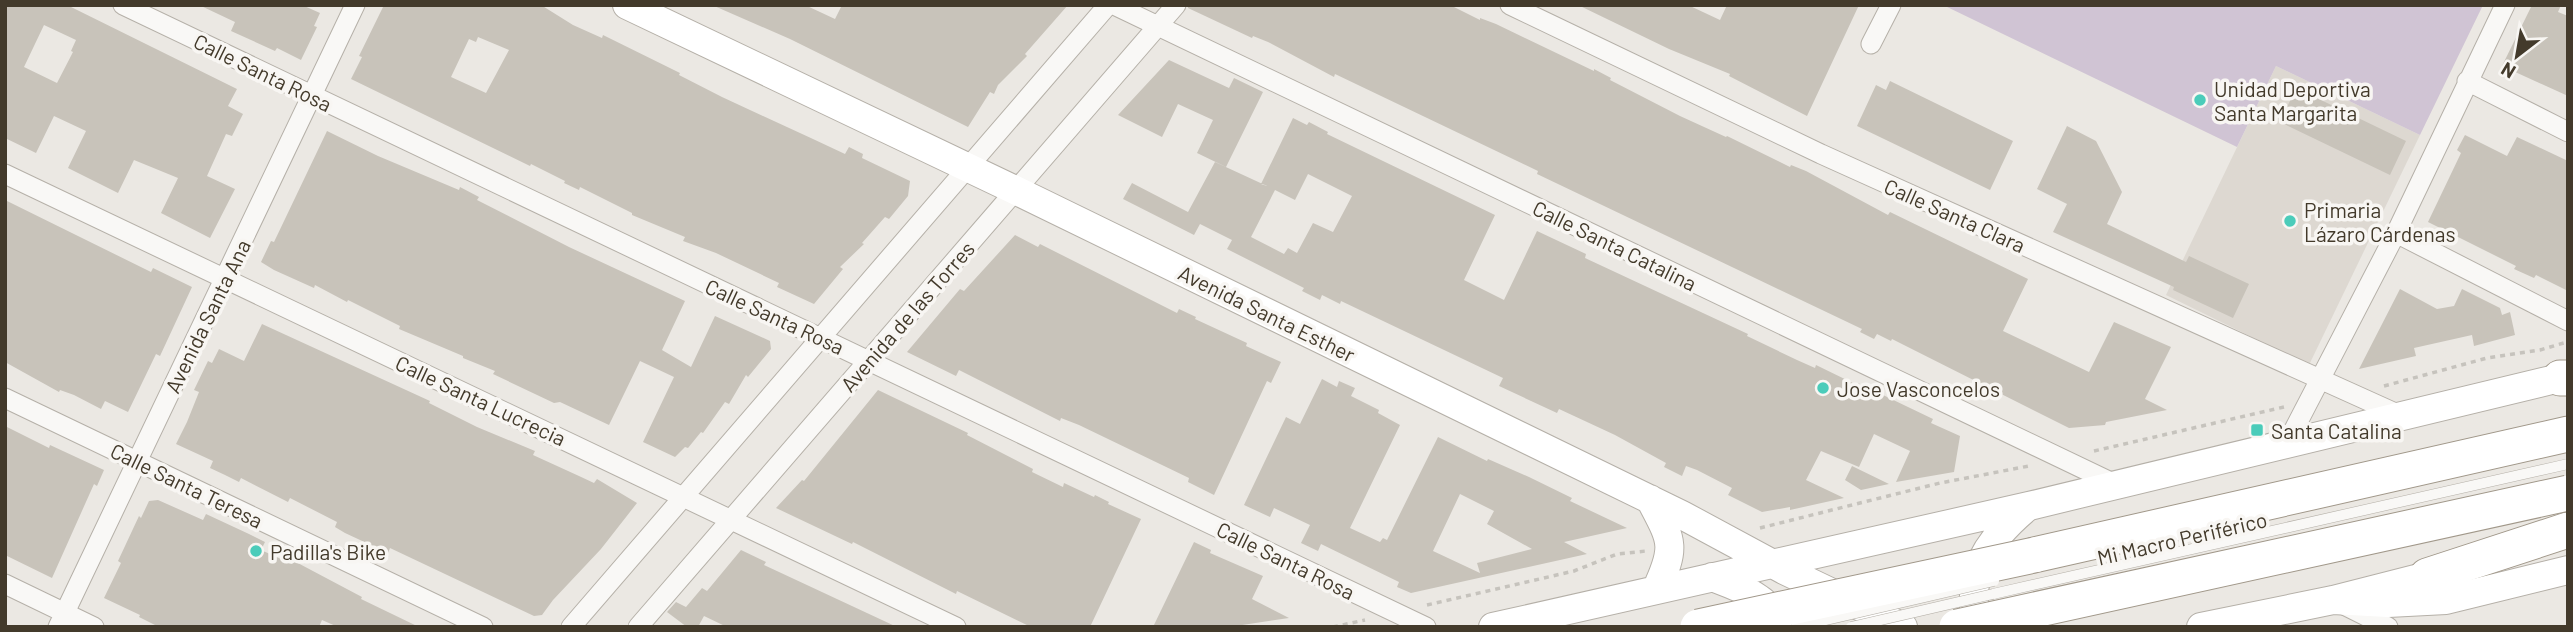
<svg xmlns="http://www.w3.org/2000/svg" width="2573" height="632" font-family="Barlow,sans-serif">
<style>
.built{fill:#ddd8d1}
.green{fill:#d0c4d4}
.building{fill:#c8c3ba;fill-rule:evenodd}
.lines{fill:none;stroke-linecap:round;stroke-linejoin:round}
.lane-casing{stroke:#b5b0a8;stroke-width:11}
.street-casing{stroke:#b5b0a8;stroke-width:21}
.secondary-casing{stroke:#b5b0a8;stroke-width:30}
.highway-casing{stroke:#a1988a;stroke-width:37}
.path{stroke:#c6c3bd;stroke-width:3.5;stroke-dasharray:5 5;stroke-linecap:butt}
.lane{stroke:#f9f8f6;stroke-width:10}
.street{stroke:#f9f8f6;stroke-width:19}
.secondary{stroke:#fff;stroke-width:28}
.highway{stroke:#fff;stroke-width:35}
.lane-bridge-casing{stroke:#b5b0a8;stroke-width:11;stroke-linecap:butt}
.highway-bridge-casing{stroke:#a1988a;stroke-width:37;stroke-linecap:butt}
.lane-bridge{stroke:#f9f8f6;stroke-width:10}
.highway-bridge{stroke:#fff;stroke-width:35}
.poi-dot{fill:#4bccba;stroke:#f8f6f3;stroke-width:2.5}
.labels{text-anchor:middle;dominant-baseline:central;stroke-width:7;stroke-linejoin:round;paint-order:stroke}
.street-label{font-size:21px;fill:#433a2b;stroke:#f8f6f3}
.poi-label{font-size:21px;fill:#433a2b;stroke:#f8f6f3;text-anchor:start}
</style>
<rect width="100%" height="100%" fill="#ebe8e3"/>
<!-- built -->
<path class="built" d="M2276,66l144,69 -111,230 -143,-70z"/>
<!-- green -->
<path class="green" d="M1943,5h540l-63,130 -144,-69 -39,81z"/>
<!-- building -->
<path class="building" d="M5,5h62l170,84 -9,17 15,8 -11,22 -6,-2 -19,42 28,13 -25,49 -49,-25 17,-35 -44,-18 -16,33 -50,-25 18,-37 -32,-15 -18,37 -31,-15zM44,25l32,15 -5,11 2,1 -16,31 -33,-16z
M199,5h103l18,8 -6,13 3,1 -16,33 -24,-12 -2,3 -44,-20 4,-9z
M384,5h157l32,20 29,13 1,-3 77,38 -1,2 43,22 91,42 32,15 4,-7 14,7 -1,4 48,23 -2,15 -19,23 -4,-2 -23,26 2,1 -24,23 3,2 -29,35 -37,-17 2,-4 -63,-30 -33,-12 2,-4 -53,-22v-2l-52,-26 -1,3 -15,-7 1,-2 -34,-17 -1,2 -179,-87 11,-22 -3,-1zM478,37l31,13 -23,43 -35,-16 18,-38 7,3z
M712,5h93l30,14 7,-14h226l-43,49 2,2 -29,29 -4,9 -4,-2 -22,35 -178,-88z
M1188,5h262l30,15v-2l16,6 98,47v-2l17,9 -1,2 70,36 46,21 1,-1 63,31 1,-2 15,6 82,44 2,-3 138,67 -25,52 86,41 25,-50 57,25 -26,52 22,11 -61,12 -1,3 -36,3 -177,-89 -1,2 -14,-7 -3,5 -14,-7 2,-3 -325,-155 1,-3 -203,-97 -1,3 -66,-35 -15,-6 -1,2 -64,-30z
M1578,5h110l32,15 7,-15h132l-52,111 -78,-40 1,-2 -61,-25z
M2532,5h29l-3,7 10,4v80l-66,-30z
M1169,60l60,28 5,-10 29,14 -37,75 -29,-14 16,-33 -35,-16 -16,33 -44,-22z
M1890,81l123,60 -23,49 -133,-64 19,-41 10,5z
M2296,88l110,53 -16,34 -110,-53z
M1293,118l14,7 2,-3 19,10 -1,2 168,81 -31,65 40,20 33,-69 49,23 -1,4 163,76 -1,2 50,24 18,8 1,-3 41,20 1,-2 75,36 -2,4 29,13 -6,36 -58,10 14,-31 -36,-17 -15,33 -38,-16 -15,29 38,18 -54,12v-3l-28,5 -34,-17 4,-7 -35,-18 -11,-4 -4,10 -18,-9 2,-4 -51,-28 -56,-26 -2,4 -58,-27 4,-8 -162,-77 -1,3 -18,-9 -2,5 -18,-9 2,-3 -77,-39 5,-9 -32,-16 -6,11 -71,-36 9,-16 56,29 27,-50 52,24 -6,-2zM1308,174l44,22 -19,36 -20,-9 -16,30 -9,-5 -4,6 -33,-17 24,-47 20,10z
M2067,126l29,15 26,51 -15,32 79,38 3,-6 60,28 -16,34 -60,-28 1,-3 -121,-55 14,-28 -30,-15z
M327,131l51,25 81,34 1,-3 19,10 -2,3 92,47 116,54 -23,49 29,17 24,-51 55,25 1,8 -23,28 -2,-2 -17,29 -4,-2 -22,31 -2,-1 -13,16 -3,-1 -10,10 -32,-15 31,-65 -34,-16 -31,64 -49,-23 -6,1 -61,-29 2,-3 -32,-13v-2l-64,-27 1,-3 -52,-26 -1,2 -32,-17 -1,3 -40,-18 -13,-8 10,-21 3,1z
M2465,135l42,21 10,-19 51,24v130l-32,-16 -2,3 -20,-9 2,-3 -88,-44 33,-69 -4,-3z
M5,200l146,72 2,-4 39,19 -32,69 -4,-2 -28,58 -23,-11 -4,8 -27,-14 -14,-5 -1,2 -54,-30z
M1015,235l23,12 2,-3 137,69 2,-4 17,8 -1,2 52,24 -1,3 35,16 -10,21 -4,-2 -53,114 -26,-13 1,-4 -110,-53 -18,-7 -1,3 -101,-51 -3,6 -49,-24 53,-63 4,2z
M2400,289l37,20 17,-3 8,-17 38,19 2,7 8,-3 5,23 -41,11 -2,-11 -58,13 2,8 -57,13z
M262,324l168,77 -1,2 48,24 58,24 -2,4 46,21 15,7 3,-4 40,24 -36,46 -48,51 -11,15 -8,1 -144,-68 -2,5 -43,-20 -10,-6 2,-5 -47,-24 -2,4 -47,-24 -2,4 -14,-7 -15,-7 3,-7 -37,-17 11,-22 12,-30 -5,-2 14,-29 4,2 7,-14 25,12z
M1322,379l15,8 2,-6 16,7 -4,8 28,14 -1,3 22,12 -50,103 30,14 3,-4 4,2 51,-103 49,24 1,-2 41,18 43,21 -2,3 57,27 -63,14 23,12 -176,39 -14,-6 2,-5 -78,-38 -3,7 -17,-8 9,-18 -36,-17 -4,9 -26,-12 42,-88 14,7zM1460,494l34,17 -7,13 45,25 -55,14 3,10 -47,-22z
M878,390l90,43 -1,2 66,34 -1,3 31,15 1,-4 30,14 1,-2 14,7 -1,2 33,15 -51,108h-59l-74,-36 -1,3 -103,-52 -1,2 -76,-36 26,-28 2,1z
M5,426l44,22 1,-3 54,25 -7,16 -3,-2 -42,94 -47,-23z
M1852,466l37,18 -28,6 -16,-10z
M158,500l45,20 3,-6 43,20 16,8 -4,8 31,14 2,-3 68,36 -1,2 58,28h-81l-16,-7 -3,7h-160l-20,-10 1,-2 -36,-17 17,-35 -3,-2 21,-45 2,2 8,-17z
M1194,542l17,8 -1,3 53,23 -11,23 37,19 -60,9h-76z
M741,550l25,12 -2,3 133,62h-170l-23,-11 -6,11h-11l-20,-15 9,-10 10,5 16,-19 5,3z"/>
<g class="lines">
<!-- lane casing -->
<g class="lane-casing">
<path id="lane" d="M1993,594l575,-130"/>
</g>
<!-- street casing -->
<g class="street-casing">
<path id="street" d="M123,5l1303,622
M1114,5l1003,480
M1510,5l311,149 583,263
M1871,44l20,-39
M2467,81l101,51
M5,174l951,453
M2396,233l172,88
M5,398l478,229
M2287,443l109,-210 109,-228
M5,584l89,43
M2342,604l46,23
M58,627l297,-622
M571,627l537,-622
M638,627l538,-622"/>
</g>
<!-- secondary casing -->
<g class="secondary-casing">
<path id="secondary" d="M627,5l388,185 667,325 102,55 119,57
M1650,499c22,42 27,46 6,91
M1712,577c26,10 55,19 68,46
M2333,600l55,3 58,-3 122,-30
M1493,627l536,-121 539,-130
M1977,627c-12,-54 10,-86 49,-119
M2201,627l132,-27 94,-24"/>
</g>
<!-- highway casing -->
<g class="highway-casing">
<path id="highway" d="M2560,378h8
M2034,555l534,-121
M2427,576l141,-46"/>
</g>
<!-- path -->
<path class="path" d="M2384,386l103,-28 53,-8 27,-8
M2094,451l190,-44
M1760,528l180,-45 89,-17
M1427,605l147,-34 43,-17 29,-3
M1333,627l32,-7"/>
<!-- lane -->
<use href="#lane" class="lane"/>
<!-- street -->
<use href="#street" class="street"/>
<!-- secondary -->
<use href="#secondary" class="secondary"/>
<!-- highway -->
<use href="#highway" class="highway"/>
<!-- lane-bridge casing -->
<g class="lane-bridge-casing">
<path id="lane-bridge" d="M1796,627l198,-46
M1851,627l142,-33"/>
</g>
<!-- highway-bridge casing -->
<g class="highway-bridge-casing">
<path id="highway-bridge" d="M1698,627l336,-72
M1957,627l611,-134"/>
</g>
<!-- lane-bridge -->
<use href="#lane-bridge" class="lane-bridge"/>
<!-- highway-bridge -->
<use href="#highway-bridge" class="highway-bridge"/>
</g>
<!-- markers -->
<g class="poi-dot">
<circle cx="2200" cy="100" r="7"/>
<circle cx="2290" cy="221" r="7"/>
<circle cx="1823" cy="388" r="7"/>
<rect x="2250" y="423" width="14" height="14" rx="3.5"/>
<circle cx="256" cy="551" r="7"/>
</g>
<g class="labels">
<!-- street labels -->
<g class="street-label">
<text transform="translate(263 72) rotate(26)">Calle Santa Rosa</text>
<text transform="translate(1955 215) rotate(24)">Calle Santa Clara</text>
<text transform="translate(1615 245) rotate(26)">Calle Santa Catalina</text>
<text transform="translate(1267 313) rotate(26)">Avenida Santa Esther</text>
<text transform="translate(207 316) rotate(-64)">Avenida Santa Ana</text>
<text transform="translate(775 316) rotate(25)">Calle Santa Rosa</text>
<text transform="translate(907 316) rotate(-49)">Avenida de las Torres</text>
<text transform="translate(481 400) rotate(25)">Calle Santa Lucrecia</text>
<text transform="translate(187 485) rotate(26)">Calle Santa Teresa</text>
<text transform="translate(2182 538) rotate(-13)">Mi Macro Periférico</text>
<text transform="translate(1286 560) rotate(26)">Calle Santa Rosa</text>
</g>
<!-- poi labels -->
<g class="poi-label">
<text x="2214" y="88">Unidad Deportiva<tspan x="2214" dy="24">Santa Margarita</tspan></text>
<text x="2304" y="209">Primaria<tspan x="2304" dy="24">Lázaro Cárdenas</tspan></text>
<text x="1837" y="388">Jose Vasconcelos</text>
<text x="2271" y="430">Santa Catalina</text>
<text x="270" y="551">Padilla's Bike</text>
</g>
</g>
<!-- border -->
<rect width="2573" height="632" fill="none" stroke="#433a2b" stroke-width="14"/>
<!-- north arrow -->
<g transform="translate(2517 56) rotate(211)" stroke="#f8f6f3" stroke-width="5" paint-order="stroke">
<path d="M0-5L12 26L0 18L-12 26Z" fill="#433a2b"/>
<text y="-10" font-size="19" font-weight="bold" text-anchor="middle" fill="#433a2b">N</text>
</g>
</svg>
